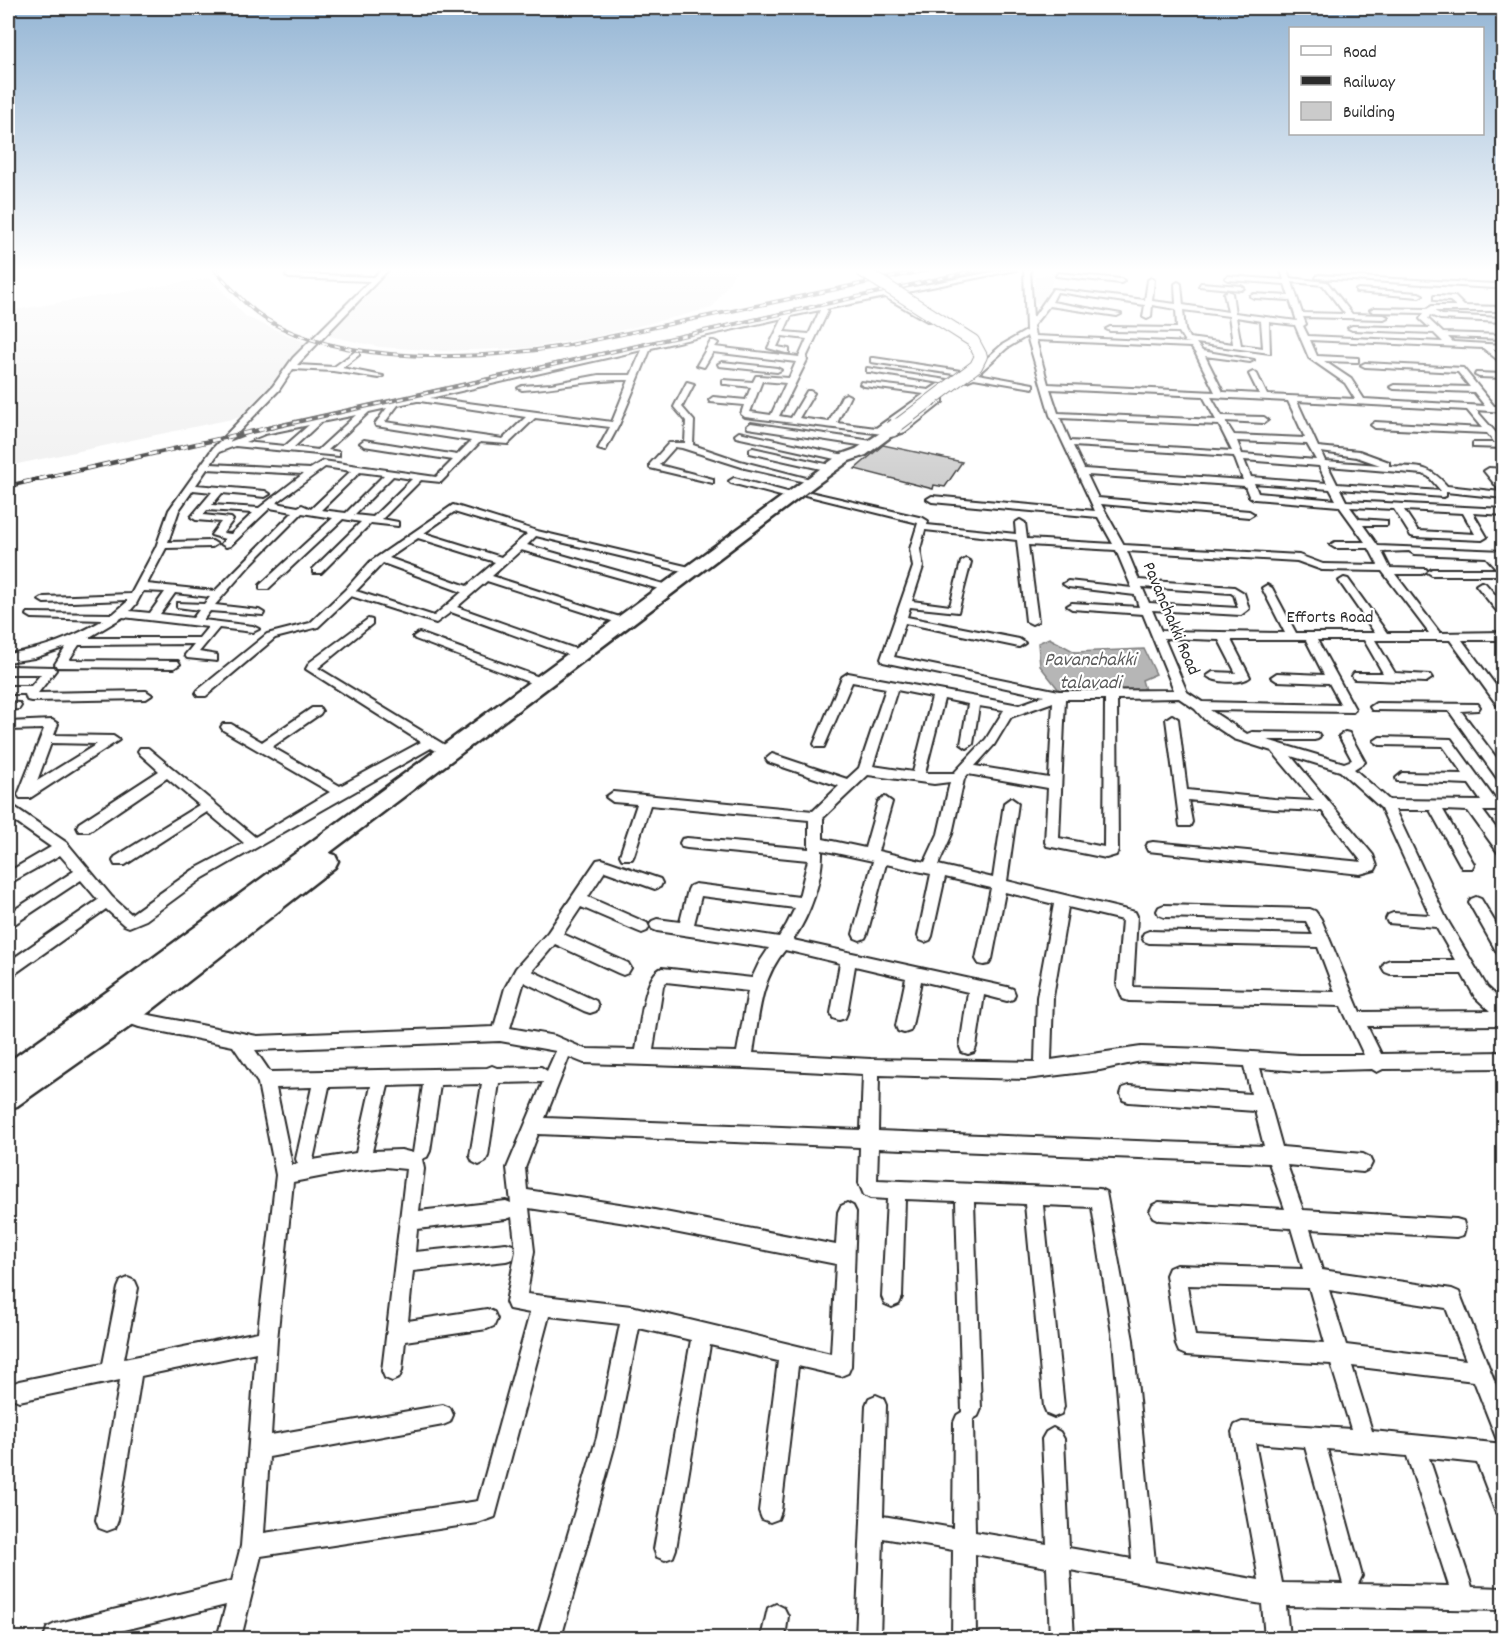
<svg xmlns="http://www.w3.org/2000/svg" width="1511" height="1646" font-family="Dekko,sans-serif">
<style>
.built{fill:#efefef}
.water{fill:#b6b6b6;stroke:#7e7e7e;stroke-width:1.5}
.building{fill:#cbcbcb;stroke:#2b2b2b;stroke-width:1.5}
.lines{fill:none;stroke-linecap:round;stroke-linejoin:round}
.street-casing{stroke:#2b2b2b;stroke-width:4}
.primary-casing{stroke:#2b2b2b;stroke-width:5}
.street{fill:#fff;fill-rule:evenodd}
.primary{fill:#fff;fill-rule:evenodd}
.rail-far1-casing{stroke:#2b2b2b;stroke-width:4}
.rail-casing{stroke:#2b2b2b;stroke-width:4.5}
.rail-far1{stroke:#fff;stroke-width:2;stroke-dasharray:6;stroke-linecap:butt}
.rail{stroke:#fff;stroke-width:3;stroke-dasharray:8;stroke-linecap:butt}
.primary-bridge-far1-casing{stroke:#2b2b2b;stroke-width:14;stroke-linecap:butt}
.primary-bridge-casing{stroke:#2b2b2b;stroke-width:18;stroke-linecap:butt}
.primary-bridge-far1{stroke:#fff;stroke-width:12}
.primary-bridge{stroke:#fff;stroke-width:15}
.labels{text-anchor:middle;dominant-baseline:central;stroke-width:4.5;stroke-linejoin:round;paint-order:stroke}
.street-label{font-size:18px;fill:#2b2b2b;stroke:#fff}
.water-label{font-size:20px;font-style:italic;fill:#5c5c5c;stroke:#fff}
</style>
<rect width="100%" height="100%" fill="#fff"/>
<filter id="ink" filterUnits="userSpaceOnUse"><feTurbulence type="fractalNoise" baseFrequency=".0167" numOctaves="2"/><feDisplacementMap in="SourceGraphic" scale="12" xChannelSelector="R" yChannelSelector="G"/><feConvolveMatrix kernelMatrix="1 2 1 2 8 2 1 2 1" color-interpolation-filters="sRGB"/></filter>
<g filter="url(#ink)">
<!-- built -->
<path class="built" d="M388,270h349l-25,38 -123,30 -62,10 -83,3 -64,-4 -56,-12z
M1055,272l-10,30 -5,2 -7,-3 2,-24z
M210,278l36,39 63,27 -63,72 -238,50v-155z"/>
<!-- water -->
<path class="water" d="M1049,638l26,14 69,-3 12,25 -14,6 3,10 -64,3 -22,-3 -19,-24 -2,-23z"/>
<!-- building -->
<path class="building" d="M883,445l79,17 -17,25 -11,-2 -1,4 -78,-20z"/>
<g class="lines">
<!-- street casing -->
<g class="street-casing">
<path id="street" d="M290,270h6l-2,4 80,3 7,-7h7l-91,95 37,2 22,-16h3v4l-17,13 41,8 -4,2 -46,-7 -40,-2 -14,21 -50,52 34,-13 558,-124 181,-35h14l-124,25 38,22v4h-3l-42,-24 -59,12 2,2 -22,47 1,2 -28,56 12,2 16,-27h3l4,2 -15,25 30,4 13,-26 4,-2 4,2 -13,27 39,5 48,-34 -60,-8 -4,-2 1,-2 68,8 9,-6h6v4l-58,41 6,1 7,-2 38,-30h6v4l-38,30 -18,6 -4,-4 -138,-17 -4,-3 3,-9 -34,-3 -1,-2 4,-3 33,3 5,-13 -25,-3h-3v-4l30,2 3,-6h3l30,2 7,-16 -83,-10 -9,15 -7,-2 14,-24h3l4,2 -3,4 84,10 8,-18 -25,-3 -5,11 12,2v4h-3l-18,-5 15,-30 -132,30 -32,77 -14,26 -7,-2 12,-22 -75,-9 -27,26 -28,-2 -39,40 -20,-2 -39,39 16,3v4l-27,-3 -50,50h-8v-4l48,-47 -18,-3 -75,70h-8v-4l73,-67 -31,-5 -52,52 -35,40 44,5 5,3 -1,2 -53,-4 -7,9 50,6 6,3 -6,3 -34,-4 -20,24 18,3v6l-30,-3 -2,-3 9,-11 -115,1 -10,15 109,1 2,3 -6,4 -117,-1 -2,-3 11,-17 -32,11 -26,4v-8c37,-6 62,-15 95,-34l-71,-2 -5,-3 1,-2 85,1 14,-12v-2l-83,3 -5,-3 5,-3 87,-3 25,-47 13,-37 44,-62 60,-62 20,-28 77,-77 -81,-3 -3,-2zM820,310l-11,24 -25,-2 7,-16zM642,350l-11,25h-32l-48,9 -29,2 -4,2 4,2c37,-2 70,-11 107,-10l-17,42 -182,-24zM762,381l24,2 -15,32 -21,-3zM417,401h3l106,16 -23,22 -118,-17 13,-17zM387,408l-12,16 1,2 95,15 -14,14 -93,-15 -4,3 4,3 89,14 -17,17 -113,-16 -13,8 -99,-5 8,-12 16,-6 104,10v-4l-11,-2 41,-38zM356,415l-38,35 -24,-3 27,-25zM309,425l-24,21 -40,-4 20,-8zM325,467l26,4 -40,38 -9,-4 -4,2 -22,-4zM207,469l96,5 -44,34 -47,-3 10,-12 43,4 5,-3 -5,-3 -69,-6zM360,472l24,3 -38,38 -25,-3zM393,476l19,3 -39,38 -19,-2zM193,490l19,2 -21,25 5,3 25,2 -10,13 14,4 -4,5 5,3 4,-1 40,-38 23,4 -78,79 -68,-7 19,-36 46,-1 5,-3 -5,-3 -44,1 11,-32zM207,510l46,3 -22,21 -8,-1 10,-13 -2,-2 -28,-3zM143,591l22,1 -15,21 -20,-2 6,-7zM175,593l35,4 -6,7 -27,-1v4l22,3 -6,8 -33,-4zM123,617l85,10 -9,11h-111z
M1024,270h6l3,48 20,-29 92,11 3,-20 3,-2 3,2 -2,21 24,3 -1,-20 3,-2 3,2 2,21 45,7 -4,-19 4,-2 4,2 3,20 62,8 -7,-21 -36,-2 -4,-2 4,-2 35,2 -4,-12 -57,-4 -3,-2 3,-2 56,4 -3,-10h6l3,8 37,4 25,32 32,1 4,2 -4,2 -81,-2 3,7 -3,2 5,10 135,6 -9,-9 -82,-3 -4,-2 4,-2 78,2 -10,-9 4,-6 -50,-1 -4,-2 4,-2 53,1 5,-3h24l-6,-5 -16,-1v-4h3l18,1 9,9 40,1v4h-70l8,4 60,3v4l-62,-3 -10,-4 -2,4 15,14 61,2v4l-56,-2 5,5 51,3v4h-11l11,9v7l-21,-17 -173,-8 7,16 41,2v4h-3l-31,-1 27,18 13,20 121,7 -11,-14 -80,-3 -4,-2 4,-2 76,2 -12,-15 -93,-5 -4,-2 4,-2 98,5 31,38h10v6l-28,-2 28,32v6l-31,-1v-4h22l-8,-10 -112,-5 -4,-3 4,-3 107,6 -15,-18 -170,-9 21,46 41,4 30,11v4c29,2 38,-3 58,20l54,6 -17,-21 5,-3 15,1v6l-8,-1 8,9v15l-58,-6v4l-3,1 -103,-8 6,12 158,8v6l-31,-2 14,24 -5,3 -67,-3 -4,-1 -17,-27 -44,-2 9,12 28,2v4h-24l15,21 126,5v6h-7l7,7v11h-72l-5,-3 5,-3h65l-11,-12 -72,-3 -5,-3 -27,1 8,16 36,1 1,2 -5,3h-27l45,59 64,-1v8h-42l42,57v13l-4,-1 -50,-69h-75l20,33 35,2 2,3 -6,4 -72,-3 -2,-3 2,-3h29l-19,-33h-47l38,69 -2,3 -143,-2 37,24 5,-2 66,1 2,3 -2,3 -4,1h-47l77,23 8,-3 -13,-24 6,-4 4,1 16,29 -11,7 35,31 92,1 -12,-17 -72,-3 -1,-3 6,-5 61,1 -20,-28 -63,-1 -6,-4 6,-4 71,2 45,62h8v10h-21l21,28v16l-5,-1 -31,-43 -25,-1 31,54 -2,4h-10l-32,-58h-35l51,108 41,69 17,16v22l-137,1 14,28 123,-2v16l-121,1 -6,3 -5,-3 -73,2 -39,-3 22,79 81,7 6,3 3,6 -3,6 -6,3 -76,-7 16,45 153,9 7,2 2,7 -2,7 -7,2 -146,-8 12,41 130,19 7,3 45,113v38l-7,-3 -23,-59 -122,-15 20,65 132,13v22l-5,-1 5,12v39l-8,-3 -19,-50 -48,-5 43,129 32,1v22l-218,-4 3,32h-24l-3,-34 -192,-34 4,68h-24l-3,-71 -72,-13 1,84h-24l1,-88 -70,-12 -3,100h-24l10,-233 3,-7 7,-3 7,3 3,7 -3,111 70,12 1,-106 3,-7 5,-3 -6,-211 -51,-2 -3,98 -3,7 -7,3 -7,-3 -3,-7 5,-98 -17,-1 -6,-3 -5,-12 1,-36 -322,-13 -13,34 2,22 112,17 197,38 2,-33 3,-6 6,-3 6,3 3,6 -5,154 -3,7 -7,3 -43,-10 -17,145 -3,8 -8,3 -8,-3 -3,-8 19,-150 -68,-16 -34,204 -3,8 -8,3 -8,-3 -3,-8 37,-209 -52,-12 -22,109 -56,201h-24l60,-201 23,-113 -71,-8 -54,201 -17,6 -217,33 -20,82h-24l9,-33 -134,33h-48l3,-10 8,-4 177,-43 9,-35 15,-194 -115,24 -23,144 -3,8 -8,3 -8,-3 -3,-8 24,-140 -101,21 -7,-3 -3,-7 3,-7 7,-3 84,-17 15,-76 3,-7 7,-3 7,3 3,7 -14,71 134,-27 18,-157 -18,-92 -25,-37 -94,-19 -19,-7 -2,-5 2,-5 6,-2 13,5 118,23 237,-9 11,-39 11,-20 32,-36 49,-72 5,-1 58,20 2,4 -2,4 -5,2 -50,-18 -17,26 59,26 2,4 -2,4 -5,2 -5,-2 -56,-24 -18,27 65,29 3,5 -3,5 -5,2 -5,-2 -63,-29 -23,27 64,30 2,5 -2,5 -6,2 -6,-2 -60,-29 -14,46 45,8 30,13 51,1c4,-19 7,-75 26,-82l90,10 7,-15 10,-15 -112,-17 -5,-2 -2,-4 2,-4 5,-2 23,3 8,-32 2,-4 5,-2 104,13 9,-37 -121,-12 -5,-1 -2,-4 2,-4 5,-1 122,11v-29l-159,-15 -16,50 -2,4h-10l-2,-4 17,-51 -24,-2 -7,-5 7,-5 200,19 26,-25 -71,-24 -2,-3 6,-5 75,25 12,-11 27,-80 -34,-6 -28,65h-8l-2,-3 28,-67 6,-4 171,32 25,-9 -161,-34 -2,-3 32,-92 -3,-18 8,-26 -113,-28 5,-3 113,26 5,3 -1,4 89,9 -1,-11 5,-3 5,3 2,16 86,5 -15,-27 -166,-15 -5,-3 5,-3 163,15 -45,-96 -23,-79 -20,12 -29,26 55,10v4l-59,-10 -7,3 -4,-2 39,-34 24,-14zM1292,282l31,3 22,29 -43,-1zM1057,292l88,13 -2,12 4,2 4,-2 1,-12 24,4 1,19 -67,-1 -4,2 4,2 69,1 6,10 6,1 -156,-7 -2,-10 16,-20 68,10 4,-2 -69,-12zM1183,310l46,6 4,28 -44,-6 -4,-8zM1236,317l25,4 2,27 -22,-3zM1269,322l26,3 14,33 36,25 10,16 -88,-4 -10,-21 -4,-2 -4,2 10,20 -36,-2 -18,-36 45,6 4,-2 -52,-9 -6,-8 74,10zM1036,340l155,7 5,7 19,38 -167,-8zM1050,389l153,7 13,24 -158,-7zM1211,397l77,4 17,37 -71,-3 -9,-14 39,2 4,-3 -4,-3 -42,-1zM1060,418l159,7 13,26 -162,-10zM1237,441l70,3 9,16 -74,-6zM1073,446l161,10 9,24 -159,-11zM1321,452l36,5 23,8 -55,-4zM1244,460l75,6 8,17 -76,-6zM1328,466l95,8 6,3 12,14 -104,-7zM1087,475l158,11 4,10 5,3 85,7 26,36h-30l-5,3 5,3h34l9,17 -55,-1 -24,-9 -175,-10 -23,-41 148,13 5,-3 -5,-3 -151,-13zM1254,483l76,6 6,11 -78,-7zM1404,510l59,3 12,21 -57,-3zM925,530l92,10 9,81 6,3 6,-3 -10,-76 88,5 16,38 -64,-7 -5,3 5,3 67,8 4,12 -67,-4 -5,3 5,3 71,5 31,76 -115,1 -165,-34 11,-34 114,24 6,-4 -6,-4 -112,-22 3,-10 48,5 13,-50 -5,-3 -5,3 -11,44 -38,-5 11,-34 -3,-18zM1127,551l170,10 25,9 60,1 47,62h-42l-39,-54 -4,-1 -5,3 36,52h-79l-24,-45 -5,-3 -5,3 23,45 -124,-2 -9,-21 89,5 8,-6 -5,-16 -10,-6 -95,-7zM1142,587l89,6 3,2 4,13 -89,-5zM1164,638l55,2 17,33 -23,-1 -6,4c8,7 35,8 43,1l-19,-37h75l18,35 -47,-2 -6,4 6,4 52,2 12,22 -139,-3 -15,-10zM897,690l35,7 -19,75 -40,-6zM1179,698l16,11 9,10 30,20 38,12 42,50 -40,-2 -87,-9 -9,-71 -6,-4 -6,4 14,107h10l2,-4 -4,-22 86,9 48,2 40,51 -209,-20 -5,1 -2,4 2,4 212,23 15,-4 2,-4 -4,-11 -82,-99 49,15 41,37 49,107 -37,-2 -5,2 -2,4 2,4 48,4 19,33h-65l-5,2 -3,5 3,5 5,2h72l13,23 15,14 -130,1 -39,-93 -6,-8 -5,-2 -146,-4 -5,2 -2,4 2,4 5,2 142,4 7,14 -164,-4 -5,2 -2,4 2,4 5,2 169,4 17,45 -202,-5 4,-71 -2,-4 -128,-31 11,-78 -7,-5 -7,5 -11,75 -55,-13 14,-31 12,-55 4,-5 80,14 -3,54 2,4 59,12 10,-3 2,-4 -1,-152zM944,699l24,5 -7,40 6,4 6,-4 6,-38 25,4 -18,29 -32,34h-29zM1065,699h40l-1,148 -45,-9zM1053,702l-4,76 -74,-12 19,-21 17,-28zM868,775l66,9 16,-2 -12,52 -13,28 -47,-11 14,-49 -7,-5 -7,5 -13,46 -42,-9v-21zM822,850l51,11 -20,73 2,4 5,2 5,-2 2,-4 19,-70 45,10 -13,62 2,4 5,2 5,-2 2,-4 13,-59 46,11 -15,71 3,5 5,1 5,-1 3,-5 13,-67 49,12 -17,93 -2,65 -164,-3 -118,-6c6,-37 7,-73 32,-103l55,13 -9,50 2,5 6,2 6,-2 2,-5 8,-47 51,12 -10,48 2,5 6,2 6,-2 2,-5 9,-45 47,11 -8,55 2,5 6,2 6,-2 2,-5 8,-52 23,6 6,-2 2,-5 -2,-5 -6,-2 -214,-47c17,-25 30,-61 29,-90zM701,896l94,12 -8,16 -8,13 -85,-13zM1068,907l54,13 -5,64 6,15 6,2 212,5 23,49h-65l-92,-6 -66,-2 -90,13 2,-63zM666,982l82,9 -11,61 -84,-2 10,-64zM500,1041l56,10 -9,20 -6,-4 -44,1 -5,-2 -5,2 -217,4 -15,-22zM569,1057l15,6 160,5 119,6 -2,56 -316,-12zM1141,1061l103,5 7,28 -122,-8 -6,2 -2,6 2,6 6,2 126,9 9,35 -386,-15 1,-56 147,4 74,-9zM543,1082l-36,86 4,35 -5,-2 -87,10 5,-42 -2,-10 5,-2 3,-6 10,-66 42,-1 -12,72 3,6 6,3 6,-3 3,-6 11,-73zM423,1085l-10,68 -12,-3 -29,1 16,-65zM371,1086l-15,67 -43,7 16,-73zM312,1087l-16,72 2,5 -6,1 -16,-77zM878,1148l391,15 16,46 -126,-7 -6,3 -3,6 3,6 6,3 132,8 12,41 -127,-4 -7,3 -3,7 10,70 3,7 7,3 145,9 20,65 -109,-7 -7,3 -3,7 27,148 -104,-18 -22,-222 -27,-148 -6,-3 -223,-9zM385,1167l21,2 -24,202 3,7 7,3 7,-3 3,-7 3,-30 82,-12 7,-3 3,-7 -3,-7 -7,-3 -79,12 5,-50 93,-10 7,-2 2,-7 -2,-7 -7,-2 -91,9 2,-23 89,-10 6,-2 4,34 -10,51 3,7 21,4 -52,188 -214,32 5,-76 174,-32 7,-3 3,-7 -3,-7 -7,-3 -172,30 6,-95 16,-158 57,-11zM974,1202l51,2 19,203 3,7 7,3 7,-3 3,-7 -21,-202 49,2 21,133 19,219 -63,-11 -5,-109 -4,-7 -7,-4 -7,4 -4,7 5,105 -72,-12 -2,-113 5,-3 3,-7zM529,1208l110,17 197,39 -5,90 -200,-48 -104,-12 7,-43zM1187,1285l122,3 16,55 -130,-7zM1329,1290l117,18 20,52 -120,-15zM1255,1443l50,4 38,137 -61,-1zM1327,1449l80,7 42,130 -91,-2 4,-8z
M1058,273l63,6 3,2 -3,2 -65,-7z
M1318,275l177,9 3,2 -3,2 -179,-10z
M1201,283l40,3 3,2 -3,2 -42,-4z
M1358,289l61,4 4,2 -4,2 -63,-5v-2z
M874,358l87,13 4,2 -4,2 -90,-13v-4z
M722,362l55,6 4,2 -4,2 -58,-6 -1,-2z
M867,368l80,12 4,2 -4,2 -77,-12h-3z
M1476,373l28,1v4l-25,-1 -4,-2z
M687,382l7,2 -12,23 12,14 -1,24 47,16 74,19v4l-69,-16 -63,-20 -7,-1 -16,18 54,14v4l-63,-15v-4l19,-21h16l1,-22 -12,-14z
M751,423l121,18 4,3 -4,3 -124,-19 -1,-2z
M1502,423h2v6l-6,-3z
M739,432l105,23 5,3 -5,3 -108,-24 -1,-2z
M753,448l77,17 5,3 -5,3 -80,-18v-4z
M734,478l61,16 2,2 -5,3 -61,-16 -2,-2z
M453,505l84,26 157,37 5,3 -5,3 -158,-38 -9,9 147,42 1,2 -5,3 -4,-1 -145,-41 -29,26 137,44v4h-8l-134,-43 -30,26 127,45 2,3 -6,4 -129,-47 -15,11 -85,-27 -33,31 -43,11 -69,58h-8l-2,-3 2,-3 69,-56 43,-11 35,-33 25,-28zM454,512l73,22 -26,23 -77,-24zM418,538l77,24 -28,24 -78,-28zM383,563l79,29 -28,24 -78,-25z
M1481,582l4,1 19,22v11l-4,-1 -24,-30z
M368,619l4,1v4l-54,44 135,82 2,3 -2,3h-8l-14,-8 -228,130 -57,42 -17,7 -5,-2 -18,-16 -93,66 -5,1v-14l90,-62 -17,-20 -68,45 -5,2v-13l66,-43 -14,-16 -52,29v-12l43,-25 -43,-30v-10l8,1 51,35 45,54 19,17 62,-44 51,-27 -37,-31 -82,53h-10l-2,-4 2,-4 84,-52 -32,-27 -78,53h-10l-2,-4 2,-4 80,-52 -19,-17 -2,-3 2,-3h8l107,89 75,-45 -107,-62 -2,-3 2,-3h8l31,18 50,-34h8l2,3 -2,3 -48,33 68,39 81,-44 -115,-73 4,-7z
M419,633l128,47 2,3 -6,4 -4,-1 -124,-47 -2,-2z
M8,666l46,1 2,3 -18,23 108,-2 6,4 -6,4 -115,2 -4,-1 -2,-6h-17v-8h23l10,-12h-33z
M8,702l11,1 2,3 -2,3 -11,1z
M1376,703l102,1 2,3 -2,3 -17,1 43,57v15l-5,-2 -50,-70 -77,-1 -2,-3z
M52,720l6,4 -4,11 59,1 6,4 -89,58h-10l-2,-3 26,-66 -36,1v-8zM51,743l46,1 -60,37z
M1476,897l5,2 23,38v21l-5,-2 -30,-53 2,-4z
M776,1604l8,4 4,8 -3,22h-24l7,-30z"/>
</g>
<!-- primary casing -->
<g class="primary-casing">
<path id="primary" d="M892,425l5,1 2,3 -2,3 -31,23 -17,6 -33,24 -487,368 6,2 3,6 -3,6 -200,156 -118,83 -9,3v-47l100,-71 731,-536 17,-6z"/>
</g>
<!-- street -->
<use href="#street" class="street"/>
<!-- primary -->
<use href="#primary" class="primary"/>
<!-- rail-far1 casing -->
<g class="rail-far1-casing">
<path id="rail-far1" d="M215,270c15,17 30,35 49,48 77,49 219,42 306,27l357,-75
M270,428l708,-158"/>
</g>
<!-- rail casing -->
<g class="rail-casing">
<path id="rail" d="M8,486l269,-60"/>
</g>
<!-- rail-far1 -->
<use href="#rail-far1" class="rail-far1"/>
<!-- rail -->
<use href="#rail" class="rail"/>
<!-- primary-bridge-far1 casing -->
<g class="primary-bridge-far1-casing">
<path id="primary-bridge-far1" d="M861,270l112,71 8,15 -5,10 -82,62"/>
</g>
<!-- primary-bridge casing -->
<g class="primary-bridge-casing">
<path id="primary-bridge" d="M892,429l4,-3"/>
</g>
<!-- primary-bridge-far1 -->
<use href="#primary-bridge-far1" class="primary-bridge-far1"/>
<!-- primary-bridge -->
<use href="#primary-bridge" class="primary-bridge"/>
</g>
</g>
<!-- sky -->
<linearGradient id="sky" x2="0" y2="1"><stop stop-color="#94b5d4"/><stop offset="0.54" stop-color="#fff"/><stop offset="1" stop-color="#fff" stop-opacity="0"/></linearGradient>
<rect width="1511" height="500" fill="url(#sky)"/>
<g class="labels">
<!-- street labels -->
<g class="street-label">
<text x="1330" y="618">Efforts Road</text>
<text transform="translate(1170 619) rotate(67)">Pavanchakki Road</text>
</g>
<!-- water labels -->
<g class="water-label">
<text x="1090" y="661">Pavanchakki<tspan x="1090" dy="23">talavadi</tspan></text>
</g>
</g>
<!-- margin -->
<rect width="1511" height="1646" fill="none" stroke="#fff" stroke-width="30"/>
<rect x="15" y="15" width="1481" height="1616" fill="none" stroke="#2b2b2b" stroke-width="2" filter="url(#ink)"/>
<!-- legend -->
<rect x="1289" y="27" width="195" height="108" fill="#ffffff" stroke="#aaaaaa" stroke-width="1.5"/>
<rect x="1301" y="46" width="30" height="9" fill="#ffffff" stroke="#aaaaaa" stroke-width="1.5"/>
<text x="1343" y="57" font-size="18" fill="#2b2b2b">Road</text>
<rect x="1301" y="76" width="30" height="9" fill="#2b2b2b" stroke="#aaaaaa" stroke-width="1.5"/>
<text x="1343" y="87" font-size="18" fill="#2b2b2b">Railway</text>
<rect x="1301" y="102" width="30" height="18" fill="#cbcbcb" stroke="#aaaaaa" stroke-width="1.5"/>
<text x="1343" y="117" font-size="18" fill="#2b2b2b">Building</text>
</svg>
